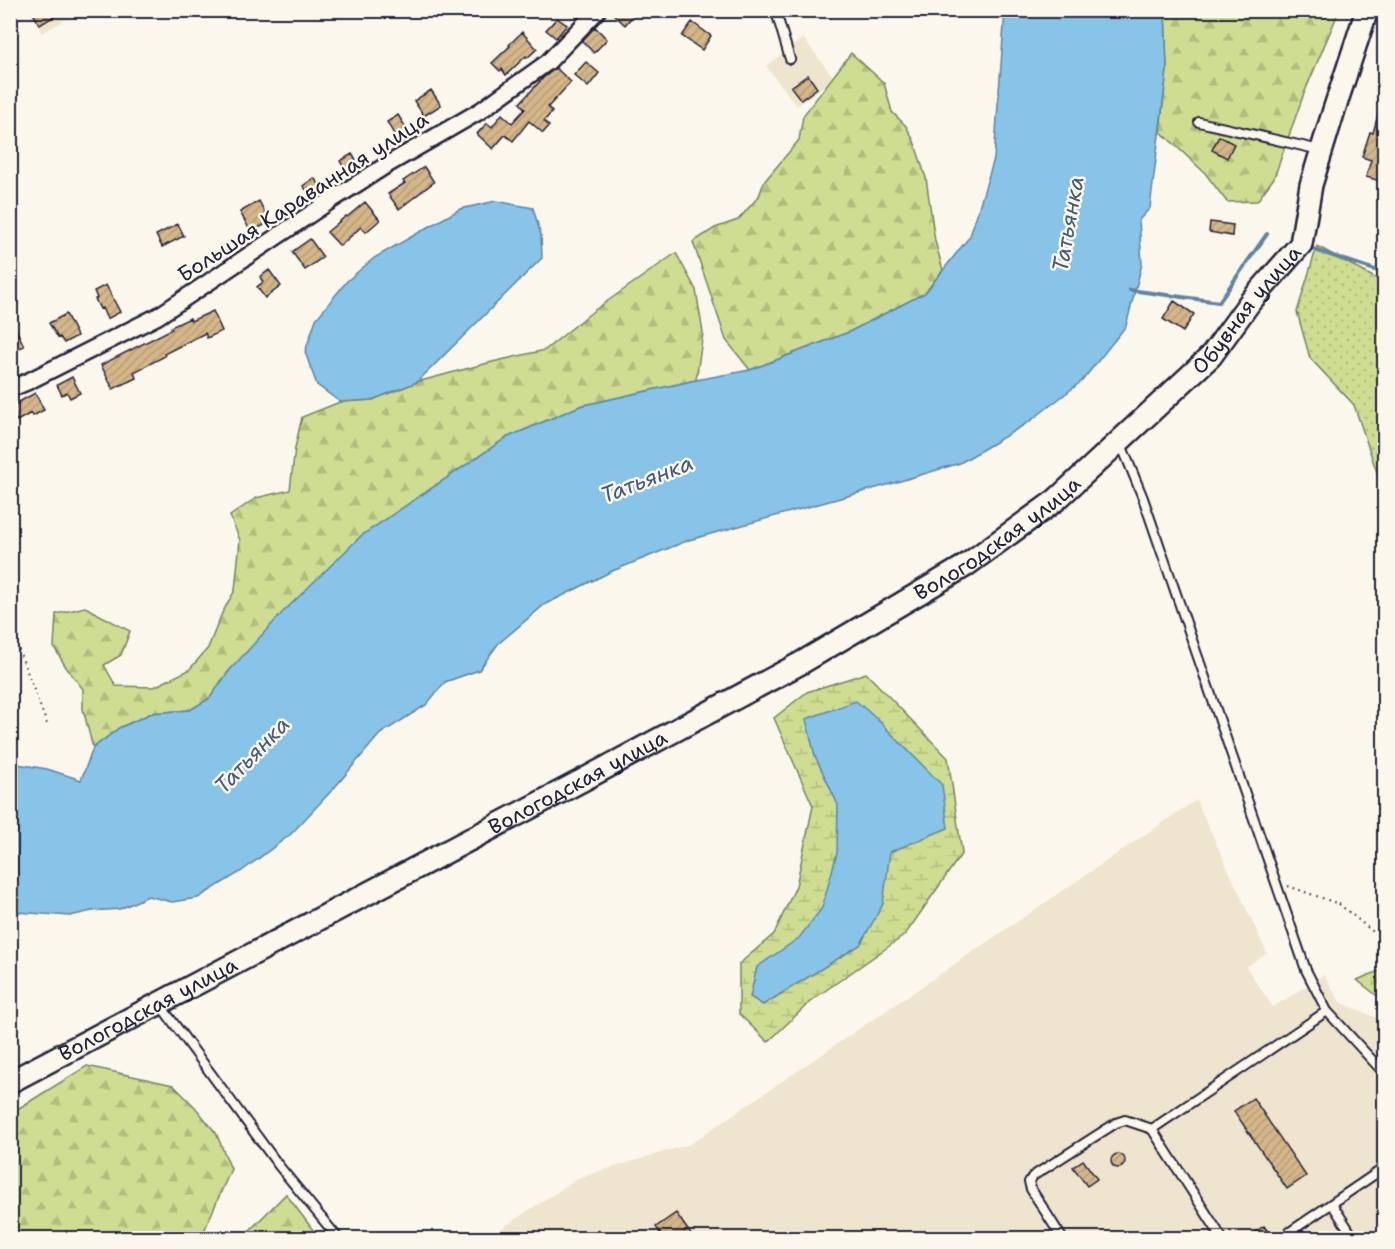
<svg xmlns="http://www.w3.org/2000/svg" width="1395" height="1249" font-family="'Shantell Sans',sans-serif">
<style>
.built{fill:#efe4ce}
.grass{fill:url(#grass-dots);stroke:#788066;stroke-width:1.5}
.forest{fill:url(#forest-firs);stroke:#788066;stroke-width:1.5}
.wetland{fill:url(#wetland-marsh);stroke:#788066;stroke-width:1.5}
.water{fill:#87c4e7;stroke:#5f83a2;stroke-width:1.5}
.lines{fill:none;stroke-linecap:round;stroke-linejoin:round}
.stream{stroke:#5f83a2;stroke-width:4}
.building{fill:url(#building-hatch);stroke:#22223b;stroke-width:1.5}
.lane-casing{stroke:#22223b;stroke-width:12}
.street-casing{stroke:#22223b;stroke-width:20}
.secondary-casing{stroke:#22223b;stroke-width:26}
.path{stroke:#22223b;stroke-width:2;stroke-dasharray:1.5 4.5;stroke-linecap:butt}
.lane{stroke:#fbf7ec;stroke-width:8}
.street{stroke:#fbf7ec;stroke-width:15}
.secondary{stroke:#fbf7ec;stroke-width:21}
.labels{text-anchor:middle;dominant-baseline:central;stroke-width:5;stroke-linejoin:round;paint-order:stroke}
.street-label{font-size:21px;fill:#22223b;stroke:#fbf7ec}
.water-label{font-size:22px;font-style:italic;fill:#455b77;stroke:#fbf7ec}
</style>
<defs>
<pattern id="grass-dots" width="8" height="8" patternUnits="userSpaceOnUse" patternTransform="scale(1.5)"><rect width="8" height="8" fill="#cedd91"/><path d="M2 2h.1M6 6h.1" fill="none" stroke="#b1bd7e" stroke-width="1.8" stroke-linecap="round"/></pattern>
<pattern id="forest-firs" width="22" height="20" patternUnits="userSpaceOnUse" patternTransform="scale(1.5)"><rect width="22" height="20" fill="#cedd91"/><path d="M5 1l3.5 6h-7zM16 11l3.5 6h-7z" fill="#b1bd7e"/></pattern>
<pattern id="wetland-marsh" width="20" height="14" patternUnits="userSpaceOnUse" patternTransform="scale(1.5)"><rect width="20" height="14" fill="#cedd91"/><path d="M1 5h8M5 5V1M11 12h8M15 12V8" fill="none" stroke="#b1bd7e"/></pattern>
<pattern id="building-hatch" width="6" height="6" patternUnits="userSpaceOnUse" patternTransform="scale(1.5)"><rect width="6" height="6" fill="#d4b688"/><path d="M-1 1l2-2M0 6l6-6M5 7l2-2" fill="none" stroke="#b69c76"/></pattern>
</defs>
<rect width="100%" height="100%" fill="#fbf7ec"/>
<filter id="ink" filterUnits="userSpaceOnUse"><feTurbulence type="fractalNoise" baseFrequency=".0167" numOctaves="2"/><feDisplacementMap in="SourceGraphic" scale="12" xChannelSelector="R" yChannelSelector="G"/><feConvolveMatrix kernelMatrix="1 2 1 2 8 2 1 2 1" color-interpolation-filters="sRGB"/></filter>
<g filter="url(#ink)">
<!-- built -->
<path class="built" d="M29,11h52l-39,22z
M803,38l31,40 -37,28 -31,-40z
M1196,800l71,153 -21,14 27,40 51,-32 16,27 44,19v217h-897l91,-60 112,-34z"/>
<!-- grass -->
<path class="grass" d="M1317,246l67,37v210l-30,-88 -44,-47 -13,-46z"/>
<!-- forest -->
<path class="forest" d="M1165,11h174l-36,85 -29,82 -17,23 -30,1 -22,-29 -45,-42 7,-61z
M851,53l33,30 8,29 14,14 8,15 12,37 9,63 8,29 -18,23 -76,39 -99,38 -24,-30 -33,-98 22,-14 23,-8 21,-24 5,-14 35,-42 4,-24z
M676,253l20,37 7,43 -7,47 -116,26 -74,32 -145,98 -132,135 -19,27 -20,12 -38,3 -33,15 -26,20 -10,-39v-20l-17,-22 -12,-20 2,-33 29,-7 45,24 -9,24 -17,10 12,21 38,1 35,-17 19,-22 14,-35 13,-23 5,-50 -10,-24 26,-18 34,-8 5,-42 7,-31 38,-15 32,-2 45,-18 71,-19 57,-13 47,-38z
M1379,971l5,2v28l-27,-21z
M87,1066l86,19 22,22 21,26 15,36 -30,69h-190v-125z
M286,1194l33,44h-77z"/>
<!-- wetland -->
<path class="wetland" d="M866,673l82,85 14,95 -57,82 -93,65 -44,42 -29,-28v-50l35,-30 22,-48 17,-80 -39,-88 33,-26z"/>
<!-- water -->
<path class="water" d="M1005,11h160l2,59 -17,138 -11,12 3,44 -16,62 -44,55 -53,41 -69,41 -73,22 -198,55 -79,32 -66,33 -46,39 -19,26 -34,12 -19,23 -46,29 -45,53 -44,47 -49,37 -44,27 -26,4 -24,-6 -28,13 -28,2 -22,5 -53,-4 -6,2v-151l36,6 34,11 12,-32 26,-20 33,-15 38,-3 20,-12 19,-27 53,-58 79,-77 145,-98 74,-32 116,-26 54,-10 99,-38 76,-39 45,-57 24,-77z
M496,201l37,7 8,27 1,23 -125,124 -45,18 -32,2 -23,-17 -12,-33 11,-33 31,-38 27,-23 86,-49z
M856,701l22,19 64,65 6,43 -58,24 -7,52 -23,41 -97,60 -13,-8 7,-30 42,-29 23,-30 15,-55 1,-48 -23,-49 -9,-37z"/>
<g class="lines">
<!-- stream -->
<path class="stream" d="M1306,247l78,26
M1130,290l89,12 48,-68"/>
</g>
<!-- building -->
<path class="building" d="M31,10h33l-24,15z
M609,10h29l-13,15z
M557,18l10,7 -11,13 -10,-8z
M692,22l19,14 -9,14 -20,-14z
M595,27l12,12 -13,14 -12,-12z
M522,32l15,17 -10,9 -1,-2 -20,19 -4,-6 -2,2 -8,-8 18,-17 -1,-1z
M586,62l13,11 -11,14 -14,-12z
M556,68l15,14 -23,25 4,5 -8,9 5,5 -6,7 -14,-12 -16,20 -8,-6 -12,14 -16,-15 10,-11 5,4 10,-13 10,9 13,-14 -5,-6 23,-25z
M808,75l9,13 -16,12 -10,-13z
M431,90l10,15 -17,11 -10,-15z
M1381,104l3,1v77l-18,-5 5,-17 -9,-3 8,-25 3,1z
M398,115l13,21 -12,7 -12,-21z
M1219,136l15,8 -7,14 -15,-8z
M352,154l9,14 -13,7 -8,-14z
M424,167l10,15 -35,27 -11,-15 17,-11 -2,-2z
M314,178l10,12 -11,8 -10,-12z
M259,201l11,21 -19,10 -11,-20z
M365,202l15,18 -14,12 -5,-5 -21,19 -13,-14 19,-16 1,1z
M1210,222l23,3 -1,11 -23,-4z
M178,224l6,12 -22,11 -6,-12z
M310,239l13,18 -18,13 -13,-18z
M269,270l12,16 -16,12 -8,-11 6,-5 -3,-5z
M106,285l14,27 -13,7 -5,-11 -2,1 -5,-10 2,-1 -3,-7z
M1174,301l20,13 -11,18 -20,-13z
M213,311l9,20 -15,7 -2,-5 -41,21 1,2 -31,16 2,6 -23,11 -12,-24 71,-36 -1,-2 19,-9 1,3z
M66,314l11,22 -13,7 -4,-6 -2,1 -9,-15z
M10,316l14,30 -14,6z
M72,377l8,16 -10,5 -3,-6 -5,3 -5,-10z
M35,393l9,17 -11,6 -2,-3 -14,8 -7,-11v-3z
M1253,1098l53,78 -19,13 -53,-78z
M1111 1161a7 7 0 1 1 14 0a7 7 0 1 1-14 0Z
M1083,1160l14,19 -10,7 -14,-19z
M676,1213l18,26h-30l-8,-12z
M1264,1226l9,13h-29z"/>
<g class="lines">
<!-- lane casing -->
<g class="lane-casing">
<path id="lane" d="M773,10l3,2 14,47
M1199,122l121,28
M1121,444l22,54 163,472 21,41 57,62
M161,1006l118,160 59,72
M1152,1129l70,109
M1332,1204l22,34
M1062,1238l-31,-49 -2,-7 4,-6 83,-53 9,-3 27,9 175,-118
M1281,1238l103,-70"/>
</g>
<!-- street casing -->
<g class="street-casing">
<path id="street" d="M10,389l19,-8 129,-65 172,-115 55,-35 95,-55 68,-49 50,-52"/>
</g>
<!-- secondary casing -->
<g class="secondary-casing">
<g id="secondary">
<path id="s1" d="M10,1082l571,-301 220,-118 164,-97 91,-66 155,-144 39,-54 51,-58 10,-59 23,-75 33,-100"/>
</g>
</g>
<!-- path -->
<path class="path" d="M10,627l37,97
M1288,886l51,18 38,31 7,2"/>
<!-- lane -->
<use href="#lane" class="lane"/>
<!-- street -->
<use href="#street" class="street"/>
<!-- secondary -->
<use href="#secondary" class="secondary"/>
</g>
</g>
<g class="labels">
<!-- street labels -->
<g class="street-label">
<text transform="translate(303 197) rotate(-33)">Большая Караванная улица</text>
<text stroke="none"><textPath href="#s1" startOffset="1468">Обувная улица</textPath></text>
<text stroke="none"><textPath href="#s1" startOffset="1128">Вологодская улица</textPath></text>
<text stroke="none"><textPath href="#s1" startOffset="642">Вологодская улица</textPath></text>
<text stroke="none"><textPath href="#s1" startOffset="156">Вологодская улица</textPath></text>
</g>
<!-- water labels -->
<g class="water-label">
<text transform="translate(1068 224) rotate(-80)">Татьянка</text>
<text transform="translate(647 479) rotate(-21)">Татьянка</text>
<text transform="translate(252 755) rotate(-46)">Татьянка</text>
</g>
</g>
<!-- margin -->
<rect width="1395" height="1249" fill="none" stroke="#fbf7ec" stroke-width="36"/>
<rect x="18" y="18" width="1359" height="1213" fill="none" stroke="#22223b" stroke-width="2" filter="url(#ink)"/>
</svg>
